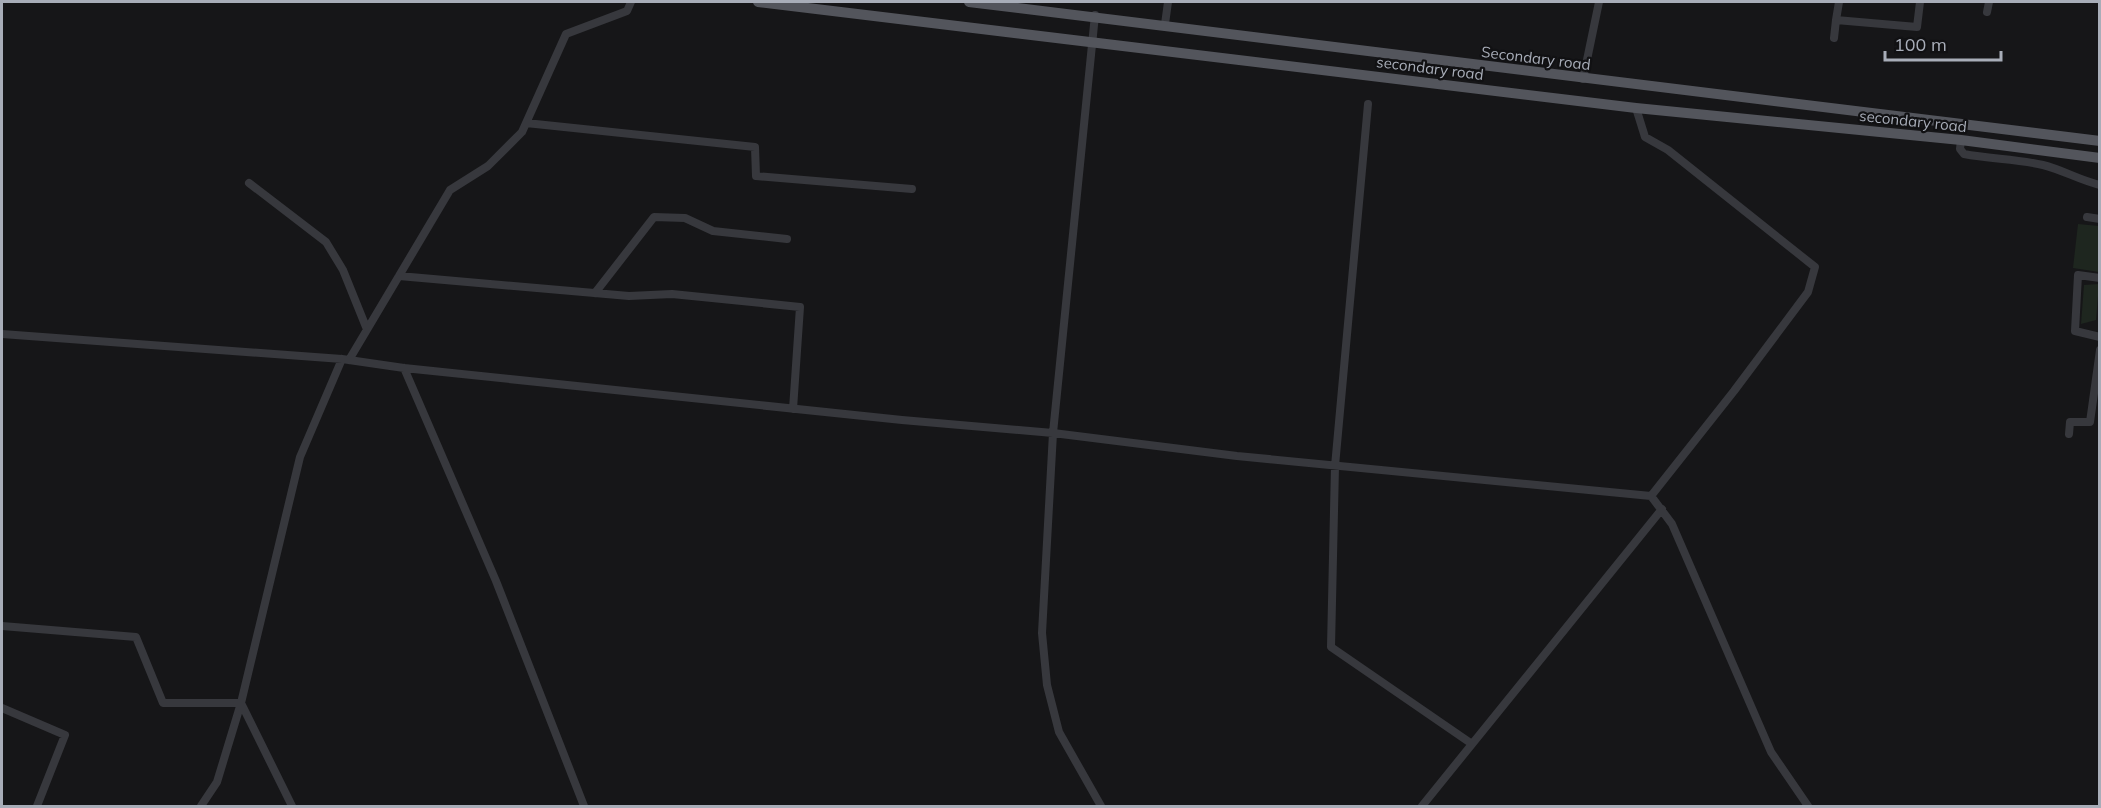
<svg xmlns="http://www.w3.org/2000/svg" width="2101" height="808" font-family="Mulish,sans-serif">
<style>
.green{fill:#1e261f}
.lines{fill:none;stroke-linecap:round;stroke-linejoin:round}
.minor{stroke:#37383d;stroke-width:8}
.major{stroke:#53555c;stroke-width:10}
.labels{text-anchor:middle;dominant-baseline:central;stroke-width:4.5;stroke-linejoin:round;paint-order:stroke}
.street-label{font-size:15px;fill:#a8adb8;stroke:#111113}
</style>
<rect width="100%" height="100%" fill="#161618"/>
<!-- green -->
<path class="green" d="M2078,224l21,2v46l-26,-4z
M2099,284l-3,36 -15,4 3,-39z"/>
<g class="lines">
<!-- minor -->
<path class="minor" d="M1839,2l-3,18 81,7 3,-25
M1987,12l2,-10
M1095,15l-42,418 -11,200 5,52 12,47 42,74
M1165,24l3,-22
M1834,38l2,-18
M1583,79l16,-77
M1368,104l-33,362 -4,181 141,97
M1636,108l9,29 23,13 147,117 -7,25 -74,99 -83,105 21,28 99,228 37,54
M526,123l229,24 1,29 156,13
M1961,140l-1,9 4,5c26,5 53,5 79,11 20,5 36,15 57,20
M249,183l77,59 17,28 23,57
M2087,217l13,2
M399,276l230,20 43,-2 128,13 -7,102
M2100,278l-22,-3 -3,56 25,6
M595,293l59,-76 31,1 28,13 74,8
M2,334l340,25 62,9 498,52 151,13 184,23 414,40
M349,360l101,-170 38,-24 34,-34 44,-98 61,-23 4,-9
M404,368l92,213 88,225
M2069,434l1,-12h20l10,-72
M2,626l134,11 27,66h78l-24,79 -16,24
M2,708l63,27 -28,71
M292,806l-51,-103 59,-246 42,-98
M1422,806l240,-297"/>
<!-- major -->
<path class="major" d="M758,2l878,106 325,32 139,18
M969,2l1131,139"/>
</g>
<g class="labels">
<!-- street labels -->
<g class="street-label">
<text transform="translate(1536 58) rotate(7)">Secondary road</text>
<text transform="translate(1430 68) rotate(7)">secondary road</text>
<text transform="translate(1913 121) rotate(6)">secondary road</text>
</g>
</g>
<!-- border -->
<rect width="2101" height="808" fill="none" stroke="#a8adb8" stroke-width="6"/>
<!-- scale -->
<path d="M1885 51v9h116v-9" fill="none" stroke="#a8adb8" stroke-width="3"/>
<text x="1894" y="51" font-size="18" fill="#a8adb8" stroke="#111113" stroke-width="4.5" paint-order="stroke">100 m</text>
</svg>
